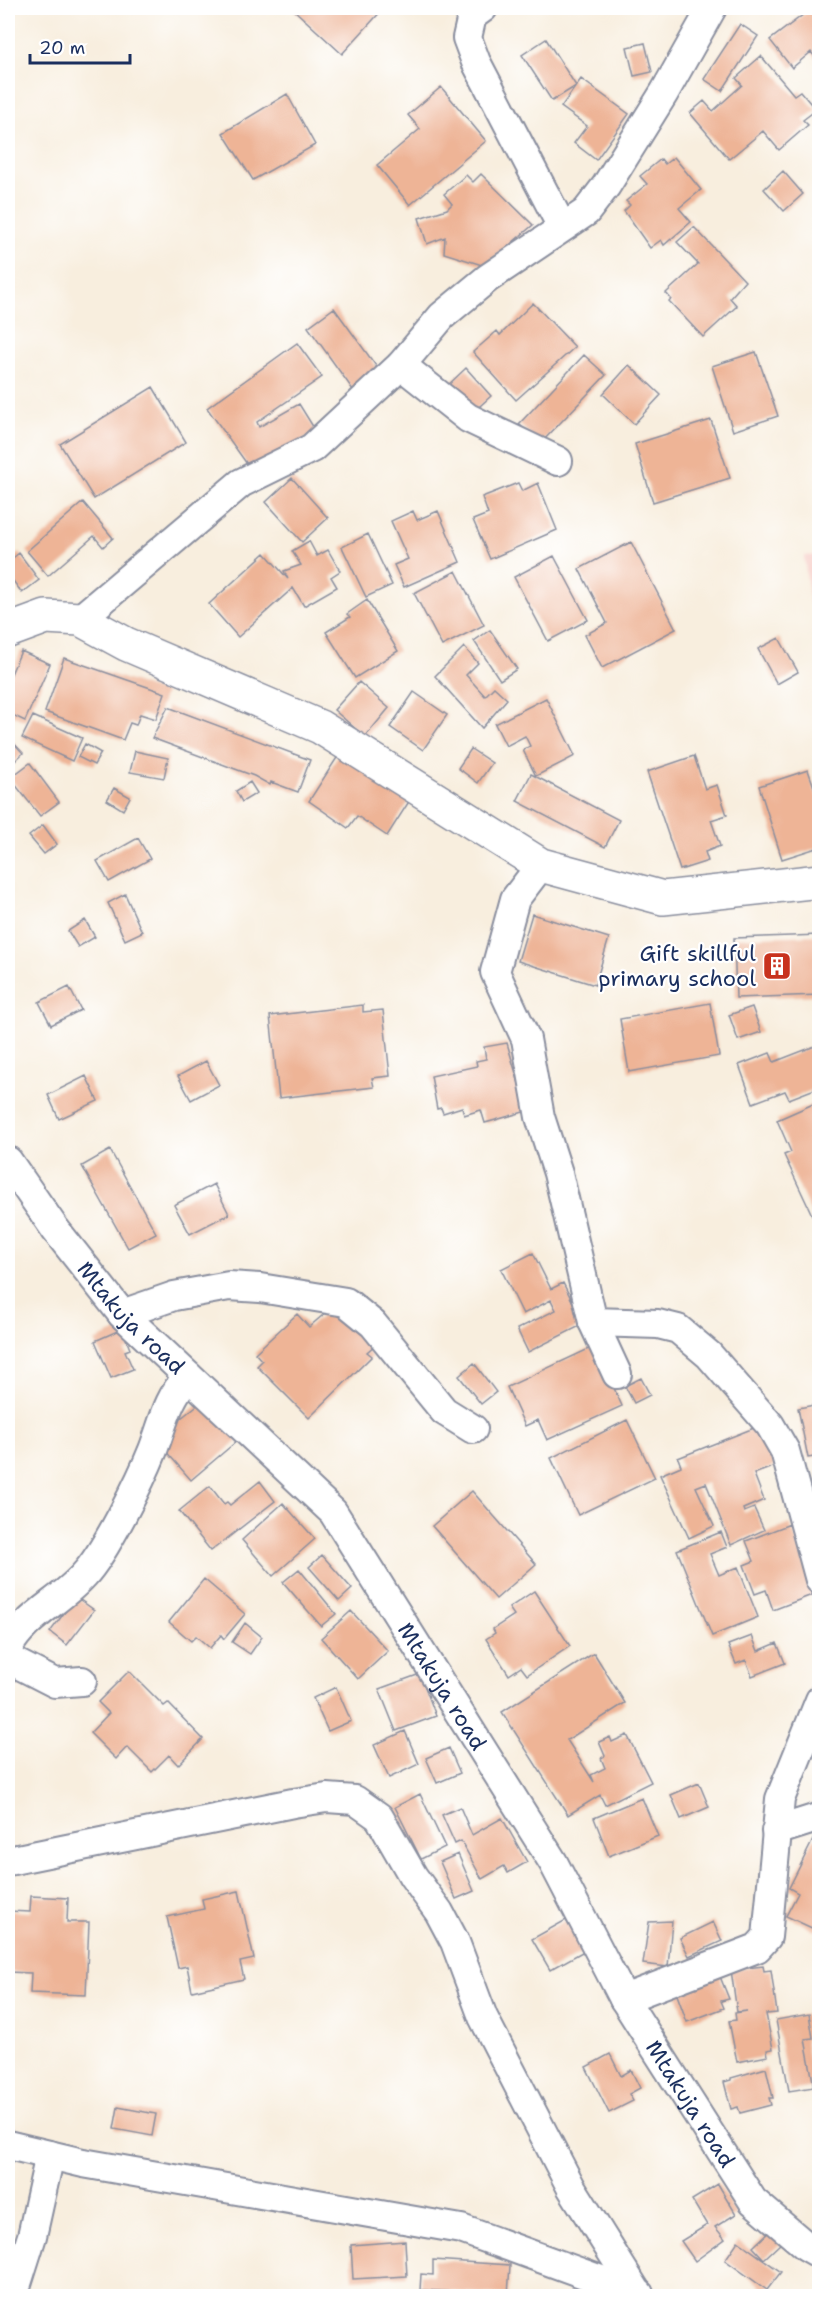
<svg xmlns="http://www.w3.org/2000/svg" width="827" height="2304" font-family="'Shantell Sans',sans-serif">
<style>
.built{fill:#f7d0ca}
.building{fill:#eeb496}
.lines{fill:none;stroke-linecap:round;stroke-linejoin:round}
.minor-casing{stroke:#8a8e9e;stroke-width:32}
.tertiary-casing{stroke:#8a8e9e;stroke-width:36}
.minor{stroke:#fff;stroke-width:28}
.tertiary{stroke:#fff;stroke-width:33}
.labels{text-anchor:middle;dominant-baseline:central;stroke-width:4.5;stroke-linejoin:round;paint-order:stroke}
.poi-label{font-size:22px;fill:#1b2f5e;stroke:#fff;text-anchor:end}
.street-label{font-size:22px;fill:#1b2f5e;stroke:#fff}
</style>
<rect width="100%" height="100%" fill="#fff"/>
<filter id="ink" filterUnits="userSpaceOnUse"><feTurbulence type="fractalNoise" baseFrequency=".0167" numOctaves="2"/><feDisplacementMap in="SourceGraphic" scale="12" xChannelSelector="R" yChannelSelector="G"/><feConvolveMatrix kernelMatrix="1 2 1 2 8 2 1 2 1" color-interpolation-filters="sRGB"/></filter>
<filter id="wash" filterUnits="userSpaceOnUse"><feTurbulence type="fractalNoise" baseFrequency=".008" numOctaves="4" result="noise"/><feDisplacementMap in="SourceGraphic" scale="24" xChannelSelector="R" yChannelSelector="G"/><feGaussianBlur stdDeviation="1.35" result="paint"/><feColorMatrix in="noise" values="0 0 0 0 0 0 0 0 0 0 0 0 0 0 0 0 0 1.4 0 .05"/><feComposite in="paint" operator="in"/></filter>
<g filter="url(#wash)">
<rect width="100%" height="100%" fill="#f8eede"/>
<!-- built -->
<path class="built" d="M819,555v48l-9,1 -6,-48z"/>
<g id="blocks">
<!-- building -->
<path class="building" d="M292,8h92l-42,46z
M812,8h8v55l-9,-11 -19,16 -22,-28z
M740,24l18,12 -36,55 -18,-12z
M546,39l30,47 5,-7 48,35 -33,46 -22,-17 13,-17 -26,-19 15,-21 -24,15 -30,-46z
M645,43l7,29 -18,4 -7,-29z
M761,56l33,39 6,-4 16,19 -13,10 5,5 -29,25 -16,-19 -34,28 -39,-46 14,-12 9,10 29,-26 -6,-7z
M441,87l45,54 -76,64 -33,-40 43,-36 -12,-14z
M287,94l28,51 -62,35 -30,-47z
M674,157l27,33 -22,18 12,14 -27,23 -3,-5 -11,8 -26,-37 6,-6 -4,-4 21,-17 -7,-8 21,-17 4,5z
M783,171l20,23 -19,17 -20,-22z
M481,174l52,51 -48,41 -41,-13 1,-16 -18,7 -8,-26 28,-9 5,-5 -8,-10 22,-19 7,7z
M694,227l51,54 -15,17 7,8 -34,31 -34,-36 2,-2 -5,-6 32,-29 -21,-22z
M533,303l42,44 -59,53 -43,-48 24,-21 3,4z
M334,308l45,62 -26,20 -45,-63z
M297,343l25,34 -65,45 2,5 40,-23 18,29 -65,38 -45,-63z
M756,352l22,64 -45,15 -21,-65z
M584,355l22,20 -66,69 -21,-20z
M629,365l32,30 -27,29 -31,-30z
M466,368l25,28 -21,19 -25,-27z
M153,387l33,55 -92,57 -34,-55z
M711,420l19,58 -77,24 -18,-58z
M292,478l36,40 -26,24 -36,-40z
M518,483l4,8 16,-8 19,47 -67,29 -17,-39 15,-6 -6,-17z
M83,502l30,36 -10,9 -9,-11 -46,40 -21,-25z
M413,511l4,9 21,-9 22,51 -56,25 -10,-22 14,-6 -17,-38z
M368,534l24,51 -26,12 -24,-50z
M309,541l8,15 11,-6 12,21 -9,6 6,10 -33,19 -11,-18 -55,49 -29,-33 56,-51 23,26 -4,-8 17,-6 -9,-14z
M631,542l45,87 -74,39 -17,-33 22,-12 -28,-54z
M19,553l20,27 -17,13 -14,-19v-12z
M554,556l34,64 -40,21 -34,-64z
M456,571l28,54 -42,21 -28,-53z
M367,600l31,51 -43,27 -29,-46 24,-15 -3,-3z
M490,630l27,39 -17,11 -26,-39z
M779,638l19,34 -21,12 -19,-35z
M464,647l14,16 -12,12 19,21 9,-9 13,12 -25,29 -47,-52z
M21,651l29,13 -25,57 -17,-8v-32z
M64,658l101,35 -9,26 -16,-5 -4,11 -6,-2 -7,17 -78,-28z
M359,682l30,26 -24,29 -31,-27z
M414,692l33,23 -24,35 -33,-23z
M546,698l29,58 -39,20 -13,-26 7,-4 -5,-10 -19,10 -11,-22z
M168,707l142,53 -12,32 -27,-10 -1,3 -16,-9 -102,-38z
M33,716l49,22 -10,23 -50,-23z
M8,737l15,16 -15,15z
M85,744l16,9 -7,12 -16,-8z
M471,749l21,14 -14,20 -20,-15z
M135,751l33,7 -4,20 -34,-6z
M340,753l70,47 -23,36 -30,-20 -9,12 -39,-27z
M694,756l11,33 12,-4 10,30 -16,5 9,26 -15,6 3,9 -28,9 -33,-98z
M30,763l29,39 -19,14 -30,-38z
M808,770l12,34v43l-38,12 -23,-73z
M531,774l88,46 -14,27 -88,-46z
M250,782l7,11 -15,9 -6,-11z
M114,788l16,9 -7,13 -16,-10z
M43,825l14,19 -13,10 -15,-18z
M138,838l12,21 -41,23 -12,-21z
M125,894l17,38 -17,8 -17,-37z
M532,914l77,24 -14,47 -77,-24z
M85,920l10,17 -17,10 -10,-16z
M820,935v60l-84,3 -2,-60z
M69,987l12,23 -30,15 -12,-23z
M710,1003l9,53 -90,16 -9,-53z
M363,1005v7l20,-2 7,66 -18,2 2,9 -95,11 -9,-82z
M752,1007l9,25 -23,8 -9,-25z
M507,1043l20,68 -42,12 -4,-13 -17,5 -2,-8 -19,6 -2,-5 -4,1 -6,-33 46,-10 -1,-5 10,-2 -2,-12z
M820,1044v43l-31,12 -4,-8 -32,12 -14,-38 31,-12 4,9z
M206,1061l13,24 -28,15 -13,-24z
M86,1076l12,25 -39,18 -11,-24z
M820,1101v131l-36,-77 7,-3 -14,-32z
M110,1150l46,83 -28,15 -46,-82z
M214,1184l15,30 -39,20 -16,-29z
M533,1253l18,36 12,-6 21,41 -56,28 -11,-23 39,-19 -5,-10 -28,14 -22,-45z
M337,1303l38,42 -8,7 5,4 -63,62 -52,-52 5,-5 -7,-8 42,-39 12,13z
M122,1329l8,20 -5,2 8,18 -22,9 -16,-37z
M595,1346l27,60 -75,34 -9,-20 -13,6 -18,-39z
M474,1363l22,29 -15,12 -22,-28z
M641,1378l9,17 -16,8 -9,-17z
M205,1399l32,42 -46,39 -28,-32 -2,-14z
M820,1404v52l-12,2 -10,-50z
M627,1420l28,58 -77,37 -27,-57z
M759,1426l16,40 -21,8 10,26 -21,9 1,3 10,-4 10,22 -33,15 -25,-62 -10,4 18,39 -25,12 -29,-63 21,-9 -3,-8z
M260,1481l15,20 -64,50 -32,-40 31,-25 14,18 3,-2 3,3z
M472,1491l64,73 -40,35 -64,-73z
M283,1503l32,36 -42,37 -31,-36z
M790,1524l27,69 -44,17 -7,-20 -11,4 -11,-29 10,-4 -8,-20z
M721,1532l6,15 -17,7 9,21 19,-8 20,50 -46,19 -35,-86z
M322,1555l30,34 -13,12 -30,-34z
M299,1569l37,45 -15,12 -38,-44z
M204,1579l41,35 -21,25 -3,-4 -11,13 -14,-12 -5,5 -22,-19z
M534,1591l36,55 -43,29 -6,-8 -12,8 -23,-36 9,-6 -2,-4 21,-14 -5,-7z
M76,1597l18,13 -27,35 -17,-13z
M351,1611l37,40 -30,28 -37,-41z
M245,1623l17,14 -12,17 -18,-12z
M752,1636l6,15 19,-8 8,20 -33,13 -6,-16 -10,4 -8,-19z
M594,1653l31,50 -58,37 27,42 -3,-7 14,-7 -4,-10 4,-2 -6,-14 11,-5 2,5 15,-7 24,47 -46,23 -5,-10 -32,20 -66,-103z
M129,1671l35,35 4,-3 35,36 -25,26 -9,-10 -17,17 -25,-25 -11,12 -26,-26 19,-20 -11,-11z
M420,1674l16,42 -40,15 -17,-42z
M336,1687l15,34 -23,10 -15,-33z
M405,1731l14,33 -30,14 -15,-33z
M449,1748l11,25 -23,10 -11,-25z
M699,1783l10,24 -28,12 -10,-24z
M420,1794l25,53 -24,12 -26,-52z
M642,1798l16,38 -49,20 -15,-38z
M460,1807l12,28 30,-17 25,44 -19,11 -4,-7 -22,13 -21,-38 -6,3 -13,-29z
M814,1838l6,3v81l-4,8 -30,-14 12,-23 -9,-5z
M458,1854l16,37 -18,8 -16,-37z
M239,1891l15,68 -14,3 4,17 -52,12 -5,-25 -9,2 -11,-51 37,-8 -2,-10z
M31,1896l37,2 -1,24h22l-3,73 -56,-2 1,-20 -23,-1v-61l22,1z
M566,1920l18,31 -34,19 -18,-31z
M672,1921l-4,46 -25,-3 6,-42z
M713,1922l9,19 -33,15 -9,-18z
M763,1966l1,5 7,-1 6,43 -11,1 7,35 -6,1 1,6 -31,6 -8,-41 7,-1 -1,-7 12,-2 -10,1 -6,-42z
M717,1969l12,30 -8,2 3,7 -37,14 -11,-30z
M809,2014l4,24 -8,1 9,48 -25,4 -13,-71z
M610,2054l11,22 10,-6 9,18 -11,6 4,7 -24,12 -23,-46z
M766,2068l7,30h-4l2,7 -31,8 -2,-6 -7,2 -7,-27 7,-2v-2z
M118,2107l38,7 -4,22 -38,-7z
M718,2184l18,30 -21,13 10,12 -30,22 -14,-20 26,-16 -15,-25z
M770,2231l11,12 -17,16 -11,-12z
M405,2241l2,35 -54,3 -2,-34z
M738,2241l43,31 -14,18 -42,-30z
M433,2260l77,5 -2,30 -88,-5 1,-16 12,1z
M411,2292v4h-27l-1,-1z"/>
</g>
</g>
<g filter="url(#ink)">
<use href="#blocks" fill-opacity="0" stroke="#8a8e9e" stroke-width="1.5"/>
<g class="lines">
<!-- minor casing -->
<g class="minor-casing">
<g id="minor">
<path d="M483,8l-11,8 -5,22 9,24 86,165"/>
<path d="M401,365l67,53 90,43"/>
<path d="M80,619l161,-136 71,-35 89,-83 41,-49 46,-38 98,-66 20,-26 58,-93 48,-85"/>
<path d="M541,865l-26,34 -20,73 31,67 14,78 18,56 35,149 24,52"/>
<path id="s1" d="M8,1161l47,68 67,85 211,198 220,350 71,137 129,202 53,45 14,8"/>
<path d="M122,1314l52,-18 55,-10 31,2 86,14 27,22 71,87 29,18"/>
<path d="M593,1322l65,2 20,5 31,26 61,70 15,26 35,129"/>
<path d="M8,1648c16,-31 53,-47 76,-73 21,-22 57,-95 69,-125 11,-29 14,-50 35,-74"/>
<path d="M8,1659l47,24 27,-2"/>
<path d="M776,1831l44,-14"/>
<path d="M8,1861l285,-58 34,-5 28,2 24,17 34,59 26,36 16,30 28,75 88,170 65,104"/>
<path d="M624,1999l133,-51 10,-11 13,-138 40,-99"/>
<path d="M8,2145l75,18 378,66 178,65"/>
<path d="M13,2296l19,-60 18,-81"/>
</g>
</g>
<!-- tertiary casing -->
<g class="tertiary-casing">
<path id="tertiary" d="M8,631l38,-14 34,2 46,25 194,83 221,138 122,33 157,-17"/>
</g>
<!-- minor -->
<use href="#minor" class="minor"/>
<!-- tertiary -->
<use href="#tertiary" class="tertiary"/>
</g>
</g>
<!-- icons -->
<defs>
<g id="building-square" transform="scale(1.5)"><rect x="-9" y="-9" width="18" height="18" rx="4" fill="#c8321e" stroke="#fff"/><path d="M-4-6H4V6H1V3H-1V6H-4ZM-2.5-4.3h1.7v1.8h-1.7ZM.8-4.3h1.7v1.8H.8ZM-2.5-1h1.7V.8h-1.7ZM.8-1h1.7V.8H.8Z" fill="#fff"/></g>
</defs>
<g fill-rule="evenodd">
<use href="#building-square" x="777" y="966"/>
</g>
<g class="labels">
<!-- poi labels -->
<g class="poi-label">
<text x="756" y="953">Gift skillful<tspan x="756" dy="25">primary school</tspan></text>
</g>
<!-- street labels -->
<g class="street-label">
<text stroke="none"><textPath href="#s1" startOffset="200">Mtakuja road</textPath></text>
<text stroke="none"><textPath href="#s1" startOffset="686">Mtakuja road</textPath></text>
<text stroke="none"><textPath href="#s1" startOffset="1172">Mtakuja road</textPath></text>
</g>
</g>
<!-- margin -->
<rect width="827" height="2304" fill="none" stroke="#fff" stroke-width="30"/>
<!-- scale -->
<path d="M30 54v9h100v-9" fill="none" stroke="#1b2f5e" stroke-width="3"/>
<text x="39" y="54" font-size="18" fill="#1b2f5e" stroke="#ffffff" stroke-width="4.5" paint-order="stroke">20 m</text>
</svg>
